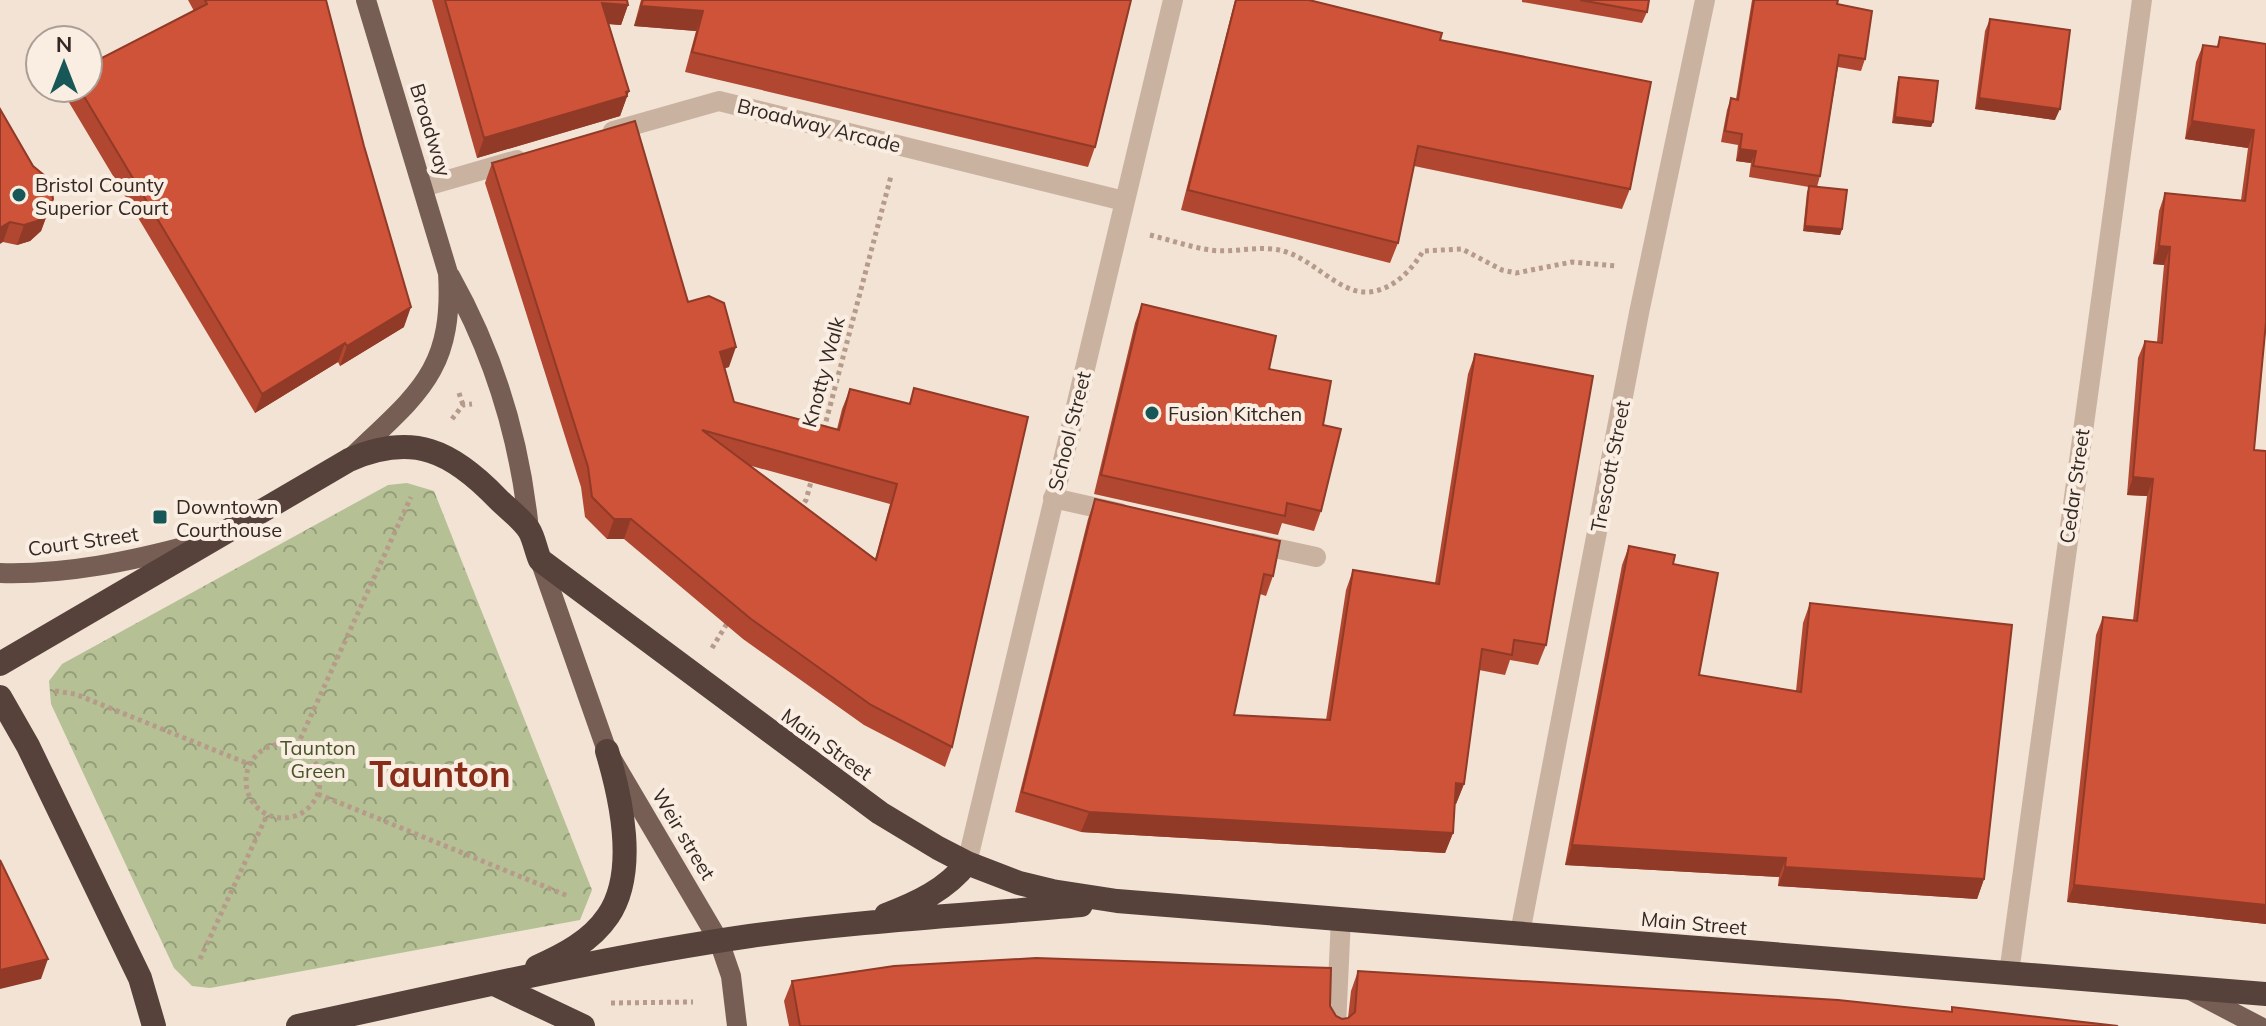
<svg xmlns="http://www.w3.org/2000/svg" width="2266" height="1026" font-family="Mulish,sans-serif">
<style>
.park{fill:url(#park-crowns)}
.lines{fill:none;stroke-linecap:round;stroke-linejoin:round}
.path{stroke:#b69b8b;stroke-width:5;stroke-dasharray:4 4;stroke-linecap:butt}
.minor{stroke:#cab2a1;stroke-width:20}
.major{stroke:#775e54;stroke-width:20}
.highway{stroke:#56423b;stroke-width:24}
.wall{fill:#b14730;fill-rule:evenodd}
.shaded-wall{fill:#903a27}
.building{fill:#ce5338;stroke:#903a27;stroke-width:2;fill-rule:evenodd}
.poi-dot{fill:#185758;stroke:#faede2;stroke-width:3}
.labels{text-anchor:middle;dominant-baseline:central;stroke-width:8;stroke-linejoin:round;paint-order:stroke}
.street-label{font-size:20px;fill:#342824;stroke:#faede2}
.poi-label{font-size:20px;fill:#342824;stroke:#faede2;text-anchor:start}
.park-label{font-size:20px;fill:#465427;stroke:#faede2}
.town-label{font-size:36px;font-weight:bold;fill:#882d19;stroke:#faede2}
</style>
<defs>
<pattern id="park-crowns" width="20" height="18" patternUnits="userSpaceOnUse" patternTransform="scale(2)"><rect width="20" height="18" fill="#b5c195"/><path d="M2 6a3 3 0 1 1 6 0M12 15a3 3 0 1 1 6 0" fill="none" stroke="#949d79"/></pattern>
</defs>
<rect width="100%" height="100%" fill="#f2e3d5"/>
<!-- park -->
<path class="park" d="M407,483l27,8 158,399 -12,30 -370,68 -18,-2 -18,-18 -123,-264 -2,-23 13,-17 326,-179z"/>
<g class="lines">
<!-- path -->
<path class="path" d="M1150,235c20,5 40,12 60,15 21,3 41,-3 62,-1 31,3 49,27 76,39 31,14 60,-11 75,-37l39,-2 40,21 14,3 56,-11 45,4
M459,393l4,12
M452,419l11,-14 9,-1
M824,429l67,-253
M800,509l6,-9 6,-22
M712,648l16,-26
M55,691l20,3 174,70
M246 781a37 37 0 1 1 74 0a37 37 0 1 1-74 0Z
M297,746l114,-249
M318,794l250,102
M200,959l67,-144
M611,1003l82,-1"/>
<!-- minor -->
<path class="minor" d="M613,131l106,-30 405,100
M423,187l94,-27
M1053,498l67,15
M1252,543l64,14
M967,863l206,-863
M1520,933l119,-620 66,-313
M2009,973l133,-973
M1336,1026l5,-108"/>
<!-- major -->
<path class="major" d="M450,276c45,80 70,163 79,254
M352,457c65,-63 102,-85 96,-184l-82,-273
M540,560l67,191 112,190 12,35 6,50
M0,573c66,2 132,-12 195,-29
M2190,990l69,36"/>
<!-- highway -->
<path class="highway" d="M0,664l349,-204c64,-28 103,-9 149,39 10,10 24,20 31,31 5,8 7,21 11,30l340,253 58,35 29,15 52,20 33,8 65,10 1149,93
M0,697l28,49 112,232 14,48
M886,915c31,-12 60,-25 81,-52
M537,967c27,-12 54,-26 71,-51 30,-44 13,-118 -1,-165
M494,984l89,42
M298,1026c150,-32 300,-68 452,-90 109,-15 221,-21 331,-31"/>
</g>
<!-- wall -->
<path class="wall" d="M188,0h138l78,327 -64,39 -2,-4 -83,51 -191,-319 2,-6h22l106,-77z
M432,0h195l1,5 -7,20 -12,-1 20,67 -9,25 -143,42z
M641,0h490l-36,147 -7,20 -403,-95 11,-41 -62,-5z
M1235,0h74l131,40 190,149 -8,20 -208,-43 -16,77 -8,20 -209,-53z
M1522,0h127l-2,12 -5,11 -120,-21z
M1752,0h86l-1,4 28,55 -4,12 -23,-4 -18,109 -3,11 25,42 -2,6 -37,-4 4,-39 2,-5 -60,-10 2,-14 -15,-2 2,-16 -17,-3 6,-32 4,-12 5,1z
M1990,19l65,101 -80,-11 10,-78z
M2220,37l46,7 -12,406 12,1v473l-199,-22 29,-267 7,-18 30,3 14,-124 -20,-1 11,-137 7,-17 12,1 7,-77 -11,-1 6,-53 6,-18 76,7 7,-52 -63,-9 11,-77 7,-17 14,2z
M1899,77l34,45 -2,5 -39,-4 5,-40z
M0,109l53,90 -12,32 -11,10 -13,4 -14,-3z
M492,163l196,139 41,65 -4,1 9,34 103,27 5,-20 8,-20 59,15 5,-16 38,359 -7,20 -81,-42 -121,-86 -119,-100h-17l-22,-22 -4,-30 -96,-304zM748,465l142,39 -15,55z
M1142,304l127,65 54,56 -2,86 -7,20 -32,-8 -4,12 -184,-41 41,-171z
M1475,354l71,291 -8,20 -28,-5 -5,15 -26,-5 -15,114 -8,20h-1l-2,29 -8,20 -364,-21 -66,-20 73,-293 7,-20 178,77 -7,20 -6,-2 -26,121 92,5 20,-130 7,-20 82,13 33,-209z
M1629,546l44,18 26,111 97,16 7,-68 7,-20 174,276 -7,20 -199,-13 1,-9 -214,-12 57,-300z
M1358,971l593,40 1,-4 166,19h-1329l-5,-25 8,-20 538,25 6,10 6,3 6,-1 3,-27z"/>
<!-- shaded-wall -->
<path class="shaded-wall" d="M602,3l26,2 -7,20 -26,-2z
M641,6l62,5 -7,20 -62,-5z
M629,91l-9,25 -143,42 7,-20z
M1979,98l81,11 -5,11 -80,-11z
M1895,117l38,5 -2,5 -39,-4z
M2192,121l62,9 -6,18 -63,-9z
M1740,149l16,2 -5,12 -15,-2z
M48,212l-7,19 -11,10 -13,4 7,-20z
M10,222l-7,20 -3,2v-16z
M1805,226l37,3 -2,6 -37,-4z
M2159,246l11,1 -6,18 -11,-1z
M411,307l-7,20 -64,39 7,-20z
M345,343l-7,19 -83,51 7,-19z
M736,347l-7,20 -16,5 7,-20z
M2133,477l20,2 -6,17 -20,-1z
M614,519h17l-7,20h-17z
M1456,783l8,1 -8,20 -7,-1z
M1089,812l364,21 -8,20 -364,-21z
M1572,845l214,13 -7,19 -214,-12z
M1785,867l199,12 -7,20 -199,-13z
M2074,885l192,20v19l-199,-22z
M48,959l-7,20 -41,10v-19z"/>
<!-- building -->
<path class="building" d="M205,0h121l38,146 47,161 -64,39 -2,-3 -83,51 -183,-306h9v-23l119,-61z
M445,0h182l1,5 -26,-2 27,88 -3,1 1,4 -143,42z
M643,0h488l-36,147 -403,-95 11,-41 -62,-5z
M1236,0h73l133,33 -2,7 211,42 -21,107 -212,-43 -20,97 -210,-53z
M1580,0h69l-2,12z
M1754,0h84l-1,4 35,7 -7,48 -26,-4 -19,121 -67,-10 3,-15 -16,-2 2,-15 -17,-3 6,-33 7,2z
M1990,19l80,11 -10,79 -81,-11z
M2220,37l46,7v278l-12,128 12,1v454l-192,-20 29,-268 34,4 16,-142 -20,-2 12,-136 17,2 8,-96 -11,-1 6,-53 80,8 9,-71 -62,-9 11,-76 15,2z
M1899,77l39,4 -5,41 -38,-5z
M0,109l33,57 17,14 3,19 -5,13 -11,9 -13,4 -14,-3 -10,6z
M635,121l53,181 21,-6 15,7 12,44 -16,5 14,50 105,28 11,-41 60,15 4,-16 114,29 -76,330 -81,-42 -120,-86 -120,-100h-17l-22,-22 -4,-30 -96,-304zM702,430l195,54 -21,76z
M1809,186l38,4 -5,39 -37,-3z
M1142,304l134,32 -7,33 62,12 -8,44 18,4 -20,82 -34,-8 -2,13 -184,-41z
M1475,354l118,22 -47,269 -32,-5 -2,15 -30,-6 -18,135 -8,-1 -3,50 -364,-21 -67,-20 73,-293 185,42 -7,35 -9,-2 -30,141 96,5 23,-150 86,14z
M1629,546l46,9 -2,9 45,9 -19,102 102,17 9,-89 202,22 -28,254 -199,-12 1,-9 -214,-13z
M0,860l48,99 -48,11z
M1036,958l295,10 -1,38 6,10 6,3 6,-1 7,-6 3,-41 480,29 114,12v-5l166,19h-1318l-8,-45 102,-15z"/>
<!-- markers -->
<g class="poi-dot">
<circle cx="19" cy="195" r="8"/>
<circle cx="1152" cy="413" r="8"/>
<rect x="152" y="509" width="16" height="16" rx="4"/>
</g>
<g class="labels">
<!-- street labels -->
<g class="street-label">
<text transform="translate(819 125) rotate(14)">Broadway Arcade</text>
<text transform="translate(431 130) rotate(73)">Broadway</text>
<text transform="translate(823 372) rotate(-75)">Knotty Walk</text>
<text transform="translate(1069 431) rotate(-76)">School Street</text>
<text transform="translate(1610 466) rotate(-79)">Trescott Street</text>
<text transform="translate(2074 486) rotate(-82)">Cedar Street</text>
<text transform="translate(83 541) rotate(-8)">Court Street</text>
<text transform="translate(827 744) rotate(36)">Main Street</text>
<text transform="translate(684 834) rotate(59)">Weir street</text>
<text transform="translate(1694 923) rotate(5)">Main Street</text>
</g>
<!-- poi labels -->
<g class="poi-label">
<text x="35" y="184">Bristol County<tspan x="35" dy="23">Superior Court</tspan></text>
<text x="1168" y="413">Fusion Kitchen</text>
<text x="176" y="506">Downtown<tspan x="176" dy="23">Courthouse</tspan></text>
</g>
<!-- park labels -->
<g class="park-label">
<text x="318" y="747">Taunton<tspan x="318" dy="23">Green</tspan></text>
</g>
<!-- town labels -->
<g class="town-label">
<text x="440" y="773">Taunton</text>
</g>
</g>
<!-- north arrow -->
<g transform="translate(64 64)"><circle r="38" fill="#faede2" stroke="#ab9e96" stroke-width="2"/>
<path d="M0-6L14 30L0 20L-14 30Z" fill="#185758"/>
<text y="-12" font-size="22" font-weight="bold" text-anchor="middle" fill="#342824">N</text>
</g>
</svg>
